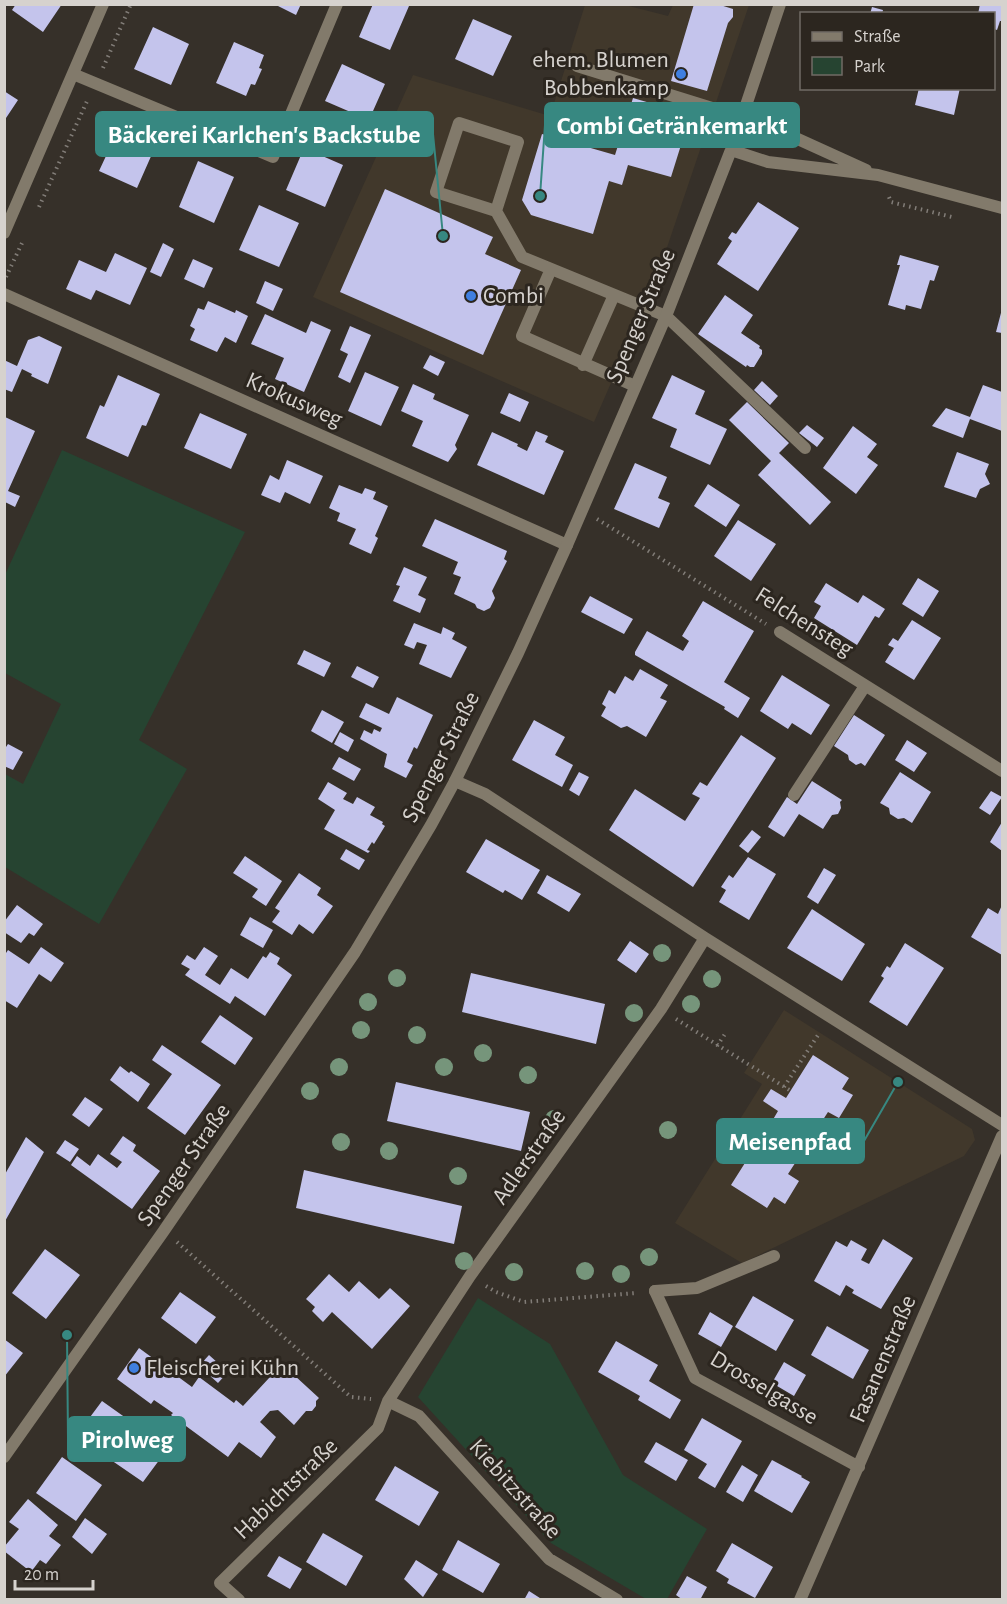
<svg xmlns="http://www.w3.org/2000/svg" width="1007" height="1604" font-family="'Alegreya Sans',sans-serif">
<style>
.built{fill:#41382b}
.green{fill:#264431}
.building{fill:#c4c4ec}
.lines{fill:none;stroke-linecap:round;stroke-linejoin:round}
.path{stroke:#827d78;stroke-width:4;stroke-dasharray:1.5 4.5;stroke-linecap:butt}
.service{stroke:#827a6b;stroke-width:12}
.minor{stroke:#827a6b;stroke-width:12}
.tertiary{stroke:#827a6b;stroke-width:12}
.tree{fill:#76957b}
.shop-dot{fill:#3f7fe0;stroke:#2c261f;stroke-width:2}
.labels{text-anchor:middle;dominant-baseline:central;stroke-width:6;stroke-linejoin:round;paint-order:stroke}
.poi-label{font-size:24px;fill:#d6d2ce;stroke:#2c261f;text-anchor:start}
.street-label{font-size:24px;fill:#d6d2ce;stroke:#2c261f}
.leader{fill:none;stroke:#378881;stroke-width:2}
.callout-dot{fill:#378881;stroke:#2c261f;stroke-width:2}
.callout{fill:#378881;stroke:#378881;stroke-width:2}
.callout-label{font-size:26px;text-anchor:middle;font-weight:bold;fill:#fff}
</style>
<rect width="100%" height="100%" fill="#363029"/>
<!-- built -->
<path class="built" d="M585,5h40l43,11 5,-11h76l-92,272 -63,145 -281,-125 100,-222 137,41z
M784,1010l188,119 3,11 -11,16 -222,107 -67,-40 87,-139 -18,-11z"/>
<!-- green -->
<path class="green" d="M62,450l183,82 -106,208 48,29 -88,155 -94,-57v-93l18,10 38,-80 -56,-31v-98z
M478,1298l72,46 73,131 84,54 -40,70h-21l-95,-56 -133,-146z"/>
<!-- building -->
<path class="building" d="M16,4h46l-19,28 -31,-22z
M274,4h27l-5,11z
M373,4l36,2 -19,44 -31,-13z
M694,4h23l16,5v8l-5,6 -21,68 -36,-10z
M980,4h22v17h-2l-3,9 -3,-1v-15h-16z
M872,7l11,3 -1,4h-12z
M473,19l39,17 -19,40 -38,-17z
M153,27l36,17 -18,41 -37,-16z
M234,42l30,13 -5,13 3,1 -7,16 -4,-1 -5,12 -30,-13z
M342,64l43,20 -16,36 -44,-19z
M919,88h41l-6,27 -39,-10z
M4,91l14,9 -14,21z
M633,98l24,7 -5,17 15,5 1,-4 18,6 -15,48 -43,-12 -6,20 -13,-4 -16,53 -62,-19 -9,-15 20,-66 73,21z
M119,128l37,17 -19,43 -38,-17z
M304,148l39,17 -18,42 -39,-17z
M198,161l36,16 -20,46 -35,-16z
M385,189l108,48 -8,17 36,16 -38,85 -143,-63z
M758,202l41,26 -41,63 -41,-27 15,-23 -4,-3 4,-6 4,2z
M259,205l40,18 -20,44 -40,-17z
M163,243l11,6 -13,28 -11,-5z
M115,253l32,15 -17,37 -34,-15 -5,10 -25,-11 13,-29 27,12z
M900,255l39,11 -5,15 -4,-1 -9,29 -15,-4 -1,5 -17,-5 12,-40h-3z
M193,259l20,9 -9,20 -20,-9z
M265,281l18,8 -10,22 -17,-8z
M725,295l28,20 -12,18 19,13 -1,2 3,2v4l-8,13h-4l-3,-2 -1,2 -48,-33z
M208,301l27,12 1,-3 12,6 -12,27 -11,-6 -8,15 -27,-12 5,-11 -5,-3 8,-18 6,2z
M1002,309v24l-6,-1z
M265,314l41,19 5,-12 20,9 -27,62 -29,-13 9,-21 -33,-14z
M350,326l21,9 -21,48 -12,-6 10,-23 -8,-4z
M39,336l23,11 -14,37 -17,-8 1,-2 -10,-5 -10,23 -8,-3v-29l13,6 11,-26z
M430,355l15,7 -7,14 -15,-8z
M365,372l34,15 -18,39 -33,-15z
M118,375l42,19 -14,32 -4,-1 -14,32 -42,-19 14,-33 4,2z
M672,375l33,16 -10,23 32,15 -17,36 -40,-18 7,-18 -25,-11z
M762,381l16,15 -8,9 -16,-15z
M413,384l22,10 -2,5 36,16 -14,30 2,4 -9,13 -36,-16 11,-25 -22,-10z
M983,385l19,7v39l-32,-12 -7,19 -31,-12 14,-18 24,9z
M509,393l20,9 -9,20 -20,-9z
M747,402l42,41 -10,10 52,49 -21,23 -52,-50 13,-14 -42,-41z
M200,413l47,21 -16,35 -47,-21z
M5,417l30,14 -27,60 12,5 -5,11 -10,-5z
M807,425l17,13 -7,9 -18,-14z
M853,426l24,18 -10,13 11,8 -22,29 -33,-26z
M536,431l12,5 -3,6 19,9 -20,44 -67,-30 15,-33 26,12 -1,2 10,5z
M957,452l32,12 -4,10 5,10 -10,5 -4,9 -32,-11z
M287,460l36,16 -13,28 -25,-12 -5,11 -19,-8 9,-20 9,5z
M635,463l32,14 -9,21 12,5 -11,25 -45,-19z
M708,484l32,21 -14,22 -32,-21z
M339,485l23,9 3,-6 11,4 -3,7 15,7 -13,30 3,2 -7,16 -22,-10 7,-15 -19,-8 3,-8 -11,-5z
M435,519l72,32 -3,8 3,2 -15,30 3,7 -5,10 -6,3 -7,-3 -2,-4 -21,-10 7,-17 -8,-3 5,-12 -36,-16z
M738,520l38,24 -25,37 -37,-25z
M404,567l23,10 -9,18 8,4 -6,14 -27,-12 7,-15 -4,-1z
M918,578l21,13 -16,26 -21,-13z
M826,583l32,20 5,-8 22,14 -6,9 -4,-2 -18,29 -43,-27 7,-12 -7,-4z
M590,596l43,23 -9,15 -43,-22z
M703,601l51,30 -30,51 26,16 -12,20 -14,-9 1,-2 -90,-52v-3l12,-21 36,20 6,-10 -7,-5z
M912,620l29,18 -27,42 -29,-18 9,-14 -6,-3 5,-7 5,3z
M414,623l27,11 2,-7 12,6 -3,6 15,8 -16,31 -32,-14 8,-19 -10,-3 -3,7 -10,-4z
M304,650l27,13 -7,14 -27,-13z
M357,666l22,11 -6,11 -22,-11z
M640,669l28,16 -8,13 7,3 -21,36 -19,-11 -6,2 -20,-12 5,-9 -4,-3 7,-14 6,4 10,-18 8,5z
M782,675l48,30 -19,30 -19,-12 -4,6 -28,-18z
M397,697l36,18 -16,34 -3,-2 -7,15 6,3 -7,13 -22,-11 3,-13 -27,-15 4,-9 8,4 2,-5 6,3 2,-4 -23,-11 7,-14 23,11z
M322,710l22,12 -12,21 -21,-12z
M854,715l31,20 -20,31 -4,-3 -5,2 -7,-5 -1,-5 -14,-9z
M534,720l31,17 -10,18 18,10 -11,22 -50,-27z
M340,732l14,8 -6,12 -14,-8z
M741,735l35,23 -83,129 -84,-57 26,-41 50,32 15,-23 -8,-4 8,-12 7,4z
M907,740l20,13 -13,19 -19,-12z
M8,744l15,8 -10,18 -9,-4v-16z
M339,757l22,12 -7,12 -22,-12z
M579,772l10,5 -10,19 -10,-6z
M900,772l31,20 -19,31 -8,-5 -6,1 -8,-5 -1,-6 -9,-5z
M812,781l30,19 -2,2 1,6 -3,6 -6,1 -9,14 -24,-15 -15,23 -16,-10 19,-30 10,7z
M328,782l19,11 -4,6 10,5 4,-7 18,10 -5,8 13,7 -1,2 3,2 -11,18 -2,-2 -5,8 3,1 -2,2 -44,-24 11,-19 -17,-11z
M991,791l11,6 -12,18 -11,-7z
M1002,822v29l-12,-9z
M752,830l9,7 -13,16 -9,-7z
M486,839l54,31 -18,30 -17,-10 -2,3 -37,-21z
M346,849l19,11 -6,10 -19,-11z
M245,856l37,25 -16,25 -14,-9 6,-8 -25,-16z
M748,857l28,17 -27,46 -30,-18 7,-12 -5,-3 8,-12 4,3z
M824,868l12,7 -18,29 -11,-7z
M299,873l22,15 -4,7 16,11 -20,28 -14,-10 -7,11 -20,-13 8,-11 -5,-3z
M547,875l34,19 -12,18 -32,-19z
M17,905l26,19 -9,12 -5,-3 -8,10 -17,-11v-10z
M1002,905v50l-31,-18 17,-29 10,6z
M812,909l53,35 -23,37 -55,-33z
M250,917l23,13 -10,18 -23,-13z
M630,941l19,13 -13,19 -19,-13z
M905,943l39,25 -37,58 -38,-24 15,-24 -3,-2 6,-10 3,2z
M41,947l23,16 -13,19 -12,-8 -22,34 -13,-8v-44l4,-6 21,14z
M204,947l14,9 -13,19 15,10 11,-17 17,11 15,-23 3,2 4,-6 10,6 -3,6 15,11 -27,41 -30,-20 -5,8 -45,-29 5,-6 -9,-5 6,-9 8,5z
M471,973l134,31 -9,40 -134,-32z
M220,1015l33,23 -18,27 -34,-23z
M162,1045l59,40 -36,50 -38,-27 25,-34 -20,-14z
M813,1055l36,23 -7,11 11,6 -14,23 -11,-6 -13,20 11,7 -14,22 -11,-7 -13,20 11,7 -14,23 -11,-7 -7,11 -36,-23 19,-30 -3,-2 17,-27 4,2 10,-17 -15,-10 8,-12 15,9z
M120,1066l9,7 2,-2 19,13 -12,18 -28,-22z
M396,1082l134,30 -9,39 -134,-30z
M85,1097l18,12 -14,18 -17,-12z
M123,1136l13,9 -3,6 27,20 -28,38 -61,-44 6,-9 13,10 8,-12 19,14 5,-6 -12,-8z
M26,1137l18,15 -40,71v-47z
M65,1140l14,9 -9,13 -14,-9z
M304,1170l158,36 -8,38 -158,-36z
M883,1239l30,19 -32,51 -29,-16 2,-3 -8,-5 -6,11 -26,-15 22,-40 11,6 4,-7 16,9 -6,11 8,4z
M45,1249l35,26 -34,44 -34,-26z
M329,1274l20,18 10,-11 20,18 11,-11 20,18 -38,43 -40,-37 -9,10 -11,-11 3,-4 -9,-8z
M180,1292l36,25 -20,27 -35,-26z
M753,1296l41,24 -18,31 -41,-24z
M710,1312l23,14 -12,21 -23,-13z
M827,1326l42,24 -16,29 -42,-24z
M4,1339l19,14 -19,24z
M616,1341l42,24 -9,16 32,19 -11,19 -32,-19 2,-4 -42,-24z
M139,1348l53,39 7,-10 35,26 2,-3 7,6 39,-42 37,34 -3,3v5l-4,5h-6l-12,14 -16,-15 -8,1 -10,11 16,15 -15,21 -22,-16 -11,15 -57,-42 2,-2 -19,-13 -3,4 -34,-25z
M209,1355l19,17 -10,11 -19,-17z
M784,1362l22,13 -12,21 -22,-13z
M102,1401l38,27 -8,11 28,20 -17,23 -67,-46z
M702,1418l40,23 -27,47 -17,-10 9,-14 -23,-14z
M656,1442l32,18 -12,21 -32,-19z
M62,1457l40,28 -26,36 -40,-28z
M772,1460l30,16 -1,1 9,5 -18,31 -38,-22z
M742,1465l16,10 -15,27 -17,-10z
M395,1466l44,26 -20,34 -44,-26z
M28,1499l30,26 -9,11 12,9 -15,19 -6,-4 -9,12 -27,-21v-4l15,-18 -10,-7z
M85,1518l22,16 -15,20 -20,-17z
M323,1533l40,23 -17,30 -40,-24z
M458,1540l42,24 -17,29 -41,-23z
M732,1543l41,24 -18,31 -28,-15 2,-4 -13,-8z
M279,1556l23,13 -12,20 -23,-13z
M416,1560l22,14 -15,23 -19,-18z
M687,1576l20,11 -7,13h-17l-7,-5z
M529,1591l14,9h-19z"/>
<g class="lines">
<!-- path -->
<path class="path" d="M103,68l28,-64
M889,197l2,5 61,15
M39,207l49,-108
M6,277l16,-34
M597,519l169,105
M676,1019l115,72
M717,1046l8,-12
M784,1087l36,-55
M177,1242l174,155 20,2
M486,1286l10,6 28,10 112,-9"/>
<!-- service -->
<path class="service" d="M577,66l164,51
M496,211l22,-69 -59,-19 -23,69 60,19 26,46 144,59 139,132
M551,269l-29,67 113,50
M583,365l31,-70
M794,795l71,-109
M655,1291l42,-3 77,-32"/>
<!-- minor -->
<path class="minor" d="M73,74l200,83 64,-153
M4,233l99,-229
M4,294l563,251
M780,632l222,139
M455,781l30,13 220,144 297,187
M655,1291l40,87 164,89
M388,1401l31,15 130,143 68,41
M239,1600l-19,-17 158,-155 10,-27 82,-125 191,-267 44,-71
M800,1600l202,-464"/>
<!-- tertiary -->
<path class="tertiary" d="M741,117l37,13 88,40
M731,150l37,12 110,13 124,33
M4,1457l159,-225 192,-280 76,-127 24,-44 63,-128 49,-108 99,-229 65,-166 49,-146"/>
</g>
<!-- trees -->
<g class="tree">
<circle cx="662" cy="953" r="9"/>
<circle cx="397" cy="978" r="9"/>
<circle cx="712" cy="979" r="9"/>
<circle cx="368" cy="1002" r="9"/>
<circle cx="691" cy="1004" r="9"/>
<circle cx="634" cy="1013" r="9"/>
<circle cx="361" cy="1030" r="9"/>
<circle cx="417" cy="1035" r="9"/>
<circle cx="483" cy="1053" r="9"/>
<circle cx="339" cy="1067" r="9"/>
<circle cx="444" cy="1067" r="9"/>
<circle cx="528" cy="1075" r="9"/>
<circle cx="310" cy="1091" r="9"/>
<circle cx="554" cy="1119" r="9"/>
<circle cx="668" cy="1130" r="9"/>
<circle cx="341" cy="1142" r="9"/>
<circle cx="389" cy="1151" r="9"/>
<circle cx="458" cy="1176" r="9"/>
<circle cx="649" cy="1257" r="9"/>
<circle cx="464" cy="1261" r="9"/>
<circle cx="585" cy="1271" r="9"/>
<circle cx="514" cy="1272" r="9"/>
<circle cx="621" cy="1274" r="9"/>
</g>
<!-- markers -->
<g class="shop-dot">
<circle cx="681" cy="74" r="6"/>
<circle cx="471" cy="296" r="6"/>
<circle cx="134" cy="1368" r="6"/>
</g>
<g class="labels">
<!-- poi labels -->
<g class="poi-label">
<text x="669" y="60" text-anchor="end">ehem. Blumen<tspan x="669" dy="28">Bobbenkamp</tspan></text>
<text x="483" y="296">Combi</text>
<text x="146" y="1368">Fleischerei Kühn</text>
</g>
<!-- street labels -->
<g class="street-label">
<text transform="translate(641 316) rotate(-67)">Spenger Straße</text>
<text transform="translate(294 400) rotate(24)">Krokusweg</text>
<text transform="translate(804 622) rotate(32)">Felchensteg</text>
<text transform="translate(441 757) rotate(-63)">Spenger Straße</text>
<text transform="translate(529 1157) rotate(-55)">Adlerstraße</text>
<text transform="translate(184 1165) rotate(-55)">Spenger Straße</text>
<text transform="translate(883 1359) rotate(-67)">Fasanenstraße</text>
<text transform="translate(764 1388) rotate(31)">Drosselgasse</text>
<text transform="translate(286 1489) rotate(-44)">Habichtstraße</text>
<text transform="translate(515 1489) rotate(48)">Kiebitzstraße</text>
</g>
</g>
<!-- callouts -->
<path class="leader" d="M540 196L545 125M443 236L433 134M898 1082L864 1141M67 1335L68 1439"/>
<g class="callout-dot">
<circle cx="540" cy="196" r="6"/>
<circle cx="443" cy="236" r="6"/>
<circle cx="898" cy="1082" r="6"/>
<circle cx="67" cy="1335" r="6"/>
</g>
<g class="callout">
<rect x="545" y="103" width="254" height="44" rx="6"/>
<rect x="96" y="112" width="337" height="44" rx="6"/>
<rect x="717" y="1119" width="147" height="44" rx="6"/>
<rect x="68" y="1417" width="117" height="44" rx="6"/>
</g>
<g class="callout-label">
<text x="672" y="134">Combi Getränkemarkt</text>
<text x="264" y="143">Bäckerei Karlchen's Backstube</text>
<text x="790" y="1150">Meisenpfad</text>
<text x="127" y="1448">Pirolweg</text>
</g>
<!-- border -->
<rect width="1007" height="1604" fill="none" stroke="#d6d2ce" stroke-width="12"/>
<!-- legend -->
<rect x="800" y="12" width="195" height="78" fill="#2c261f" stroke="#706b65" stroke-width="1.5"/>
<rect x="812" y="32" width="30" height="9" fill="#827a6b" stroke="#706b65" stroke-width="1.5"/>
<text x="854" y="42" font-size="18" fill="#d6d2ce">Straße</text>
<rect x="812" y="57" width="30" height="18" fill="#264431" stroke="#706b65" stroke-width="1.5"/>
<text x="854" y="72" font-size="18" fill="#d6d2ce">Park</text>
<!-- scale -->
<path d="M15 1580v9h78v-9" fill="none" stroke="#d6d2ce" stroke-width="3"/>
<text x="24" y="1580" font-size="18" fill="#d6d2ce" stroke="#2c261f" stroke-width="4.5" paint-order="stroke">20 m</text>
</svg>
